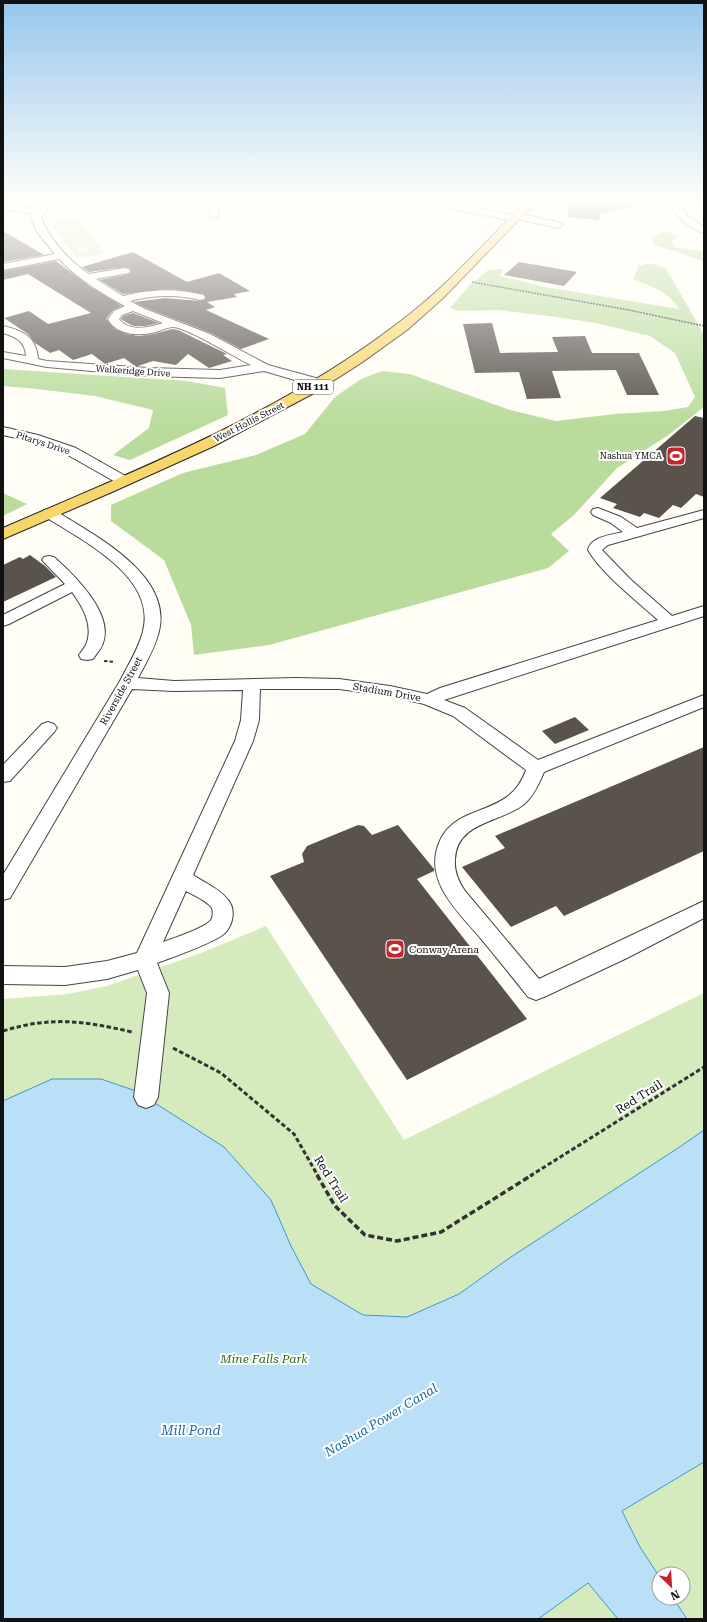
<svg xmlns="http://www.w3.org/2000/svg" width="707" height="1622" font-family="'Roboto Serif',serif">
<style>
.green{fill:#d5ebbd;fill-rule:evenodd}
.forest{fill:#b9dc9c}
.pitch{fill:#e6f2cf}
.water{fill:#b9e0f7;stroke:#3f96cf}
.building{fill:#5a524d}
.lines{fill:none;stroke-linecap:round;stroke-linejoin:round}
.minor-casing{stroke:#444;stroke-width:2}
.major-casing{stroke:#222;stroke-width:2}
.path-far3{stroke:#333;stroke-width:1.5;stroke-dasharray:2 1;stroke-linecap:butt}
.path-far2{stroke:#333;stroke-width:2;stroke-dasharray:3.5 2;stroke-linecap:butt}
.path-far1{stroke:#333;stroke-width:3;stroke-dasharray:4.5 2.5;stroke-linecap:butt}
.path{stroke:#333;stroke-width:3.5;stroke-dasharray:6 3;stroke-linecap:butt}
.minor{fill:#fff;fill-rule:evenodd}
.major{fill:#f9d66b;fill-rule:evenodd}
.labels{text-anchor:middle;dominant-baseline:central;stroke-width:4;stroke-linejoin:round;paint-order:stroke}
.far-street-label{font-size:9px;fill:#111;stroke:#fff}
.shield{fill:#fff;stroke:#585858;stroke-width:1}
.shield-label{font-size:9px;font-weight:bold;fill:#111}
.far-poi-label{font-size:9px;fill:#111;stroke:#fff;text-anchor:end}
.street-label{font-size:10px;fill:#111;stroke:#fff}
.poi-label{font-size:10px;fill:#111;stroke:#fff;text-anchor:start}
.near-street-label{font-size:12px;fill:#111;stroke:#fff}
.near-park-label{font-size:12px;font-style:italic;fill:#2f6b1f;stroke:#fff}
.near-water-label{font-size:13px;font-style:italic;fill:#1768a6;stroke:#fff}
</style>
<rect width="100%" height="100%" fill="#fffdf5"/>
<!-- green -->
<path class="green" d="M77,218l28,36 -28,4 -27,-37z
M266,926l138,214 300,-147v626h-701v-620l65,-5 39,-8 94,-33zM659,1574h24v24h-24z"/>
<!-- forest -->
<path class="forest" d="M669,232l10,5 -7,4 2,6 30,5v10l-28,-11 -20,-5 -6,-7 11,-6z
M649,263l17,5 38,67v72l-37,29 -50,32 -43,47 -23,19 18,17 -21,17 -279,77 -75,10 -3,-30 -27,-65 -53,-39v-16l72,-32 73,-18 49,-21 30,-37 26,-18 21,-8 28,3 100,36 46,11 59,-7 49,-3 24,-4 7,-10 -20,-44 -25,-17 -54,-13 -47,-7 -51,-6 -39,1 -9,-3 20,-23 18,-15 15,-1 -3,7 45,11 134,22c-10,-17 -28,-23 -46,-30l6,-13z
M3,369l184,12 38,7 3,27 -98,45 -17,-5 36,-27 4,-18 -58,-14 -58,-7 -34,-3z
M3,493l24,11 -24,12z"/>
<!-- pitch -->
<path class="pitch" d="M74,221l9,12 -17,2 -8,-11z
M87,239l9,13 -16,2 -9,-12z"/>
<!-- water -->
<path class="water" d="M52,1079h49l35,12 88,56 47,53 20,46 20,38 52,31 44,2 52,-23 49,-35 173,-113 23,-16v332l-82,49 18,36 19,29v22h14l14,21h-69l-30,-36 -50,36h-535v-518z"/>
<!-- building -->
<path class="building" d="M574,198l58,4 1,4 -33,8 -1,6 -32,-3 3,-17 4,1z
M3,231l41,24 -41,7z
M133,252l54,30 32,-9 31,18 -16,3 3,3 -30,5 8,5 -9,3 63,29 -28,10 -30,-16 -65,-25 -12,-6 31,-4 35,3 4,-1 2,-2 -2,-4 -21,-4 -20,-1 -40,5 -23,-14 29,-6 2,-2 -2,-4 -4,-1 -36,5 -7,-5z
M56,261l33,25 33,20 -9,4 -7,9 9,10 11,5 13,2 15,-2 18,-5 6,1 49,24 -4,1 9,6 -23,7 -21,-14 -12,11 -23,-4 -15,5h-3l-11,-8 -19,6 -13,-10 -19,6 -14,-10 -9,3 -15,-10 -7,-9 -24,-16 25,-7 19,13 43,-11 -63,-39 -25,6v-9z
M519,262l58,10 -13,14 -60,-11z
M133,313l26,10 -14,3h-11l-5,-2 -8,-5 2,-3z
M492,323l8,30 58,-1 -6,-15 33,-1 7,17h47l20,42h-32l-11,-25 -64,1 9,27 -34,1 -8,-27 -44,1 -12,-49z
M695,416l9,2v79l-8,-3 -15,14 -8,-3 -14,13 -15,-5 -4,4 -27,-9 4,-4 -17,-6z
M30,555l15,11 11,11 -53,25v-37l17,-8 3,2z
M575,717l14,13 -34,14 -13,-13z
M704,747v104l-140,65 -8,-10 -45,21 -49,-60 43,-19 -10,-12z
M358,825l6,1 8,9 26,-10 36,44v2l-17,8 110,140 -120,61 -137,-204 34,-14 -2,-8 5,-8z"/>
<g class="lines">
<!-- minor casing -->
<g class="minor-casing">
<path id="minor" d="M47,198h9l-15,20c10,23 27,42 48,56l36,-6 4,1 1,2 -1,2 -33,6 27,17c27,-7 53,-8 81,-1l1,2 -1,2 -4,1c-24,-6 -46,-5 -70,1l15,8 65,25 58,31 55,15 2,3 -2,3 -4,1 -55,-16 -44,7 -72,-2 -101,-9 -44,-9v-6l23,4c-1,-15 -10,-19 -23,-23v-7c19,4 34,11 35,33l9,2 101,7 72,2 31,-5c-15,-7 -66,-39 -79,-38 -7,1 -14,5 -21,6 -15,3 -36,1 -43,-14l6,-8 11,-5c-23,-12 -48,-28 -66,-47l-56,11v-6l52,-10 -18,-22 -6,-14 2,-4 -30,-5v-6l34,6zM133,311l30,12c-14,5 -34,9 -44,-4l3,-4z
M212,198h8l-2,19h-6l-2,-2z
M405,198h18l90,17 4,-2 44,10 2,2 -5,3 -40,-9 -4,2 -105,-20z
M665,198h8l14,17 17,12v6c-18,-5 -30,-20 -39,-35z
M3,427l35,8 38,13 53,30 2,3 -2,3h-10l-53,-30 -37,-13 -26,-6z
M598,508l23,9 16,11 67,-18v8l-96,27 -6,5 28,29 42,37 32,-10v10l-260,84 21,8 73,52 166,-65v12l-160,65c-5,12 -11,25 -21,33 -24,18 -66,17 -68,54 -1,12 3,22 10,32l74,88 165,-78v17l-77,40 -83,39 -8,3 -8,-3c-15,-19 -30,-38 -46,-57 -22,-27 -59,-58 -43,-97 5,-13 14,-21 27,-27 27,-12 49,-15 60,-46l-73,-54 -29,-12 -34,-8 -51,-7h-79l-1,31 -6,21 -60,134c12,8 27,14 35,25 8,9 5,25 -3,33 -11,10 -52,24 -68,30l12,30 -11,104 -4,8 -8,3 -8,-3 -4,-8 13,-104 -9,-23 -31,9 -42,6 -62,-1v-18l62,1 42,-6 30,-8 98,-212 6,-21 2,-30 -69,1 -42,-2 -122,209 -7,2v-25l117,-194c8,-16 19,-33 23,-50 14,-55 -62,-91 -99,-115l-2,-3 2,-3 5,-1 5,1c38,24 119,64 105,121 -4,17 -13,32 -21,47l36,3 122,-3 43,1 51,7 37,8 13,-6 218,-68c-21,-19 -57,-47 -70,-70 3,-14 24,-15 35,-18l-12,-9 -18,-8 -2,-3 2,-3zM186,891c7,4 21,10 26,17 1,3 1,10 -1,12 -6,8 -37,18 -48,22z
M49,556l5,1c20,18 60,56 49,86 -1,5 -7,11 -10,16l-6,1 -6,-1 -2,-4c3,-4 7,-9 8,-13 6,-18 -5,-36 -15,-50l-63,32 -6,2v-11l62,-31 -23,-24 2,-3z
M48,722l6,2 3,4 -3,4 -44,49 -7,1v-17l39,-41z"/>
</g>
<!-- major casing -->
<g class="major-casing">
<path id="major" d="M529,198h11l-98,101 -35,31 -46,33 -47,30 -100,53 -102,46 -109,47v-11c136,-59 275,-113 394,-204 49,-36 89,-83 132,-126z"/>
</g>
<!-- path-far3 -->
<path class="path-far3" d="M472,282l157,28 75,16"/>
<!-- path-far2 -->
<path class="path-far2" d="M104,661l11,1"/>
<!-- path-far1 -->
<path class="path-far1" d="M3,1031c48,-15 81,-10 129,1
M173,1048l48,25 73,61 24,42
M530,1176l174,-109"/>
<!-- path -->
<path class="path" d="M317,1175l18,31 30,29 32,6 44,-9 91,-57"/>
<!-- minor -->
<use href="#minor" class="minor"/>
<!-- major -->
<use href="#major" class="major"/>
</g>
<!-- sky -->
<linearGradient id="sky" x2="0" y2="1"><stop stop-color="#95c6ee"/><stop offset="0.47" stop-color="#fffefa"/><stop offset="1" stop-color="#fffefa" stop-opacity="0"/></linearGradient>
<rect width="707" height="425" fill="url(#sky)"/>
<!-- icons -->
<defs>
<g id="stadium-square" transform="scale(1)"><rect x="-9" y="-9" width="18" height="18" rx="4" fill="#c4262e" stroke="#fff"/><path d="M0-5a6.5 5 0 1 0 0 10a6.5 5 0 1 0 0-10ZM-3.5-1.8h7v3.6h-7Z" fill="#fff"/></g>
</defs>
<g fill-rule="evenodd">
<use href="#stadium-square" x="676" y="456"/>
<use href="#stadium-square" x="395" y="949"/>
</g>
<g class="labels">
<!-- far-street labels -->
<g class="far-street-label">
<text transform="translate(133 371) rotate(4)">Walkeridge Drive</text>
<text transform="translate(249 422) rotate(-27)">West Hollis Street</text>
<text transform="translate(43 443) rotate(18)">Pitarys Drive</text>
</g>
<!-- shield labels -->
<rect class="shield" x="293" y="380" width="40" height="14" rx="3"/>
<g class="shield-label">
<text x="313" y="387">NH 111</text>
</g>
<!-- far-poi labels -->
<g class="far-poi-label">
<text x="662" y="456">Nashua YMCA</text>
</g>
<!-- street labels -->
<g class="street-label">
<text transform="translate(121 691) rotate(-61)">Riverside Street</text>
<text transform="translate(387 692) rotate(10)">Stadium Drive</text>
</g>
<!-- poi labels -->
<g class="poi-label">
<text x="409" y="949">Conway Arena</text>
</g>
<!-- near-street labels -->
<g class="near-street-label">
<text transform="translate(639 1097) rotate(-32)">Red Trail</text>
<text transform="translate(331 1179) rotate(58)">Red Trail</text>
</g>
<!-- near-park labels -->
<g class="near-park-label">
<text x="264" y="1359">Mine Falls Park</text>
</g>
<!-- near-water labels -->
<g class="near-water-label">
<text transform="translate(381 1420) rotate(-31)">Nashua Power Canal</text>
<text x="191" y="1430">Mill Pond</text>
</g>
</g>
<!-- border -->
<rect width="707" height="1622" fill="none" stroke="#111111" stroke-width="8"/>
<!-- north arrow -->
<g transform="translate(671 1586) rotate(155)"><circle r="19" fill="#ffffff" stroke="#a0a0a0"/>
<path d="M0-3L7 15L0 10L-7 15Z" fill="#c4262e"/>
<text y="-6" font-size="11" font-weight="bold" text-anchor="middle" fill="#111111">N</text>
</g>
</svg>
